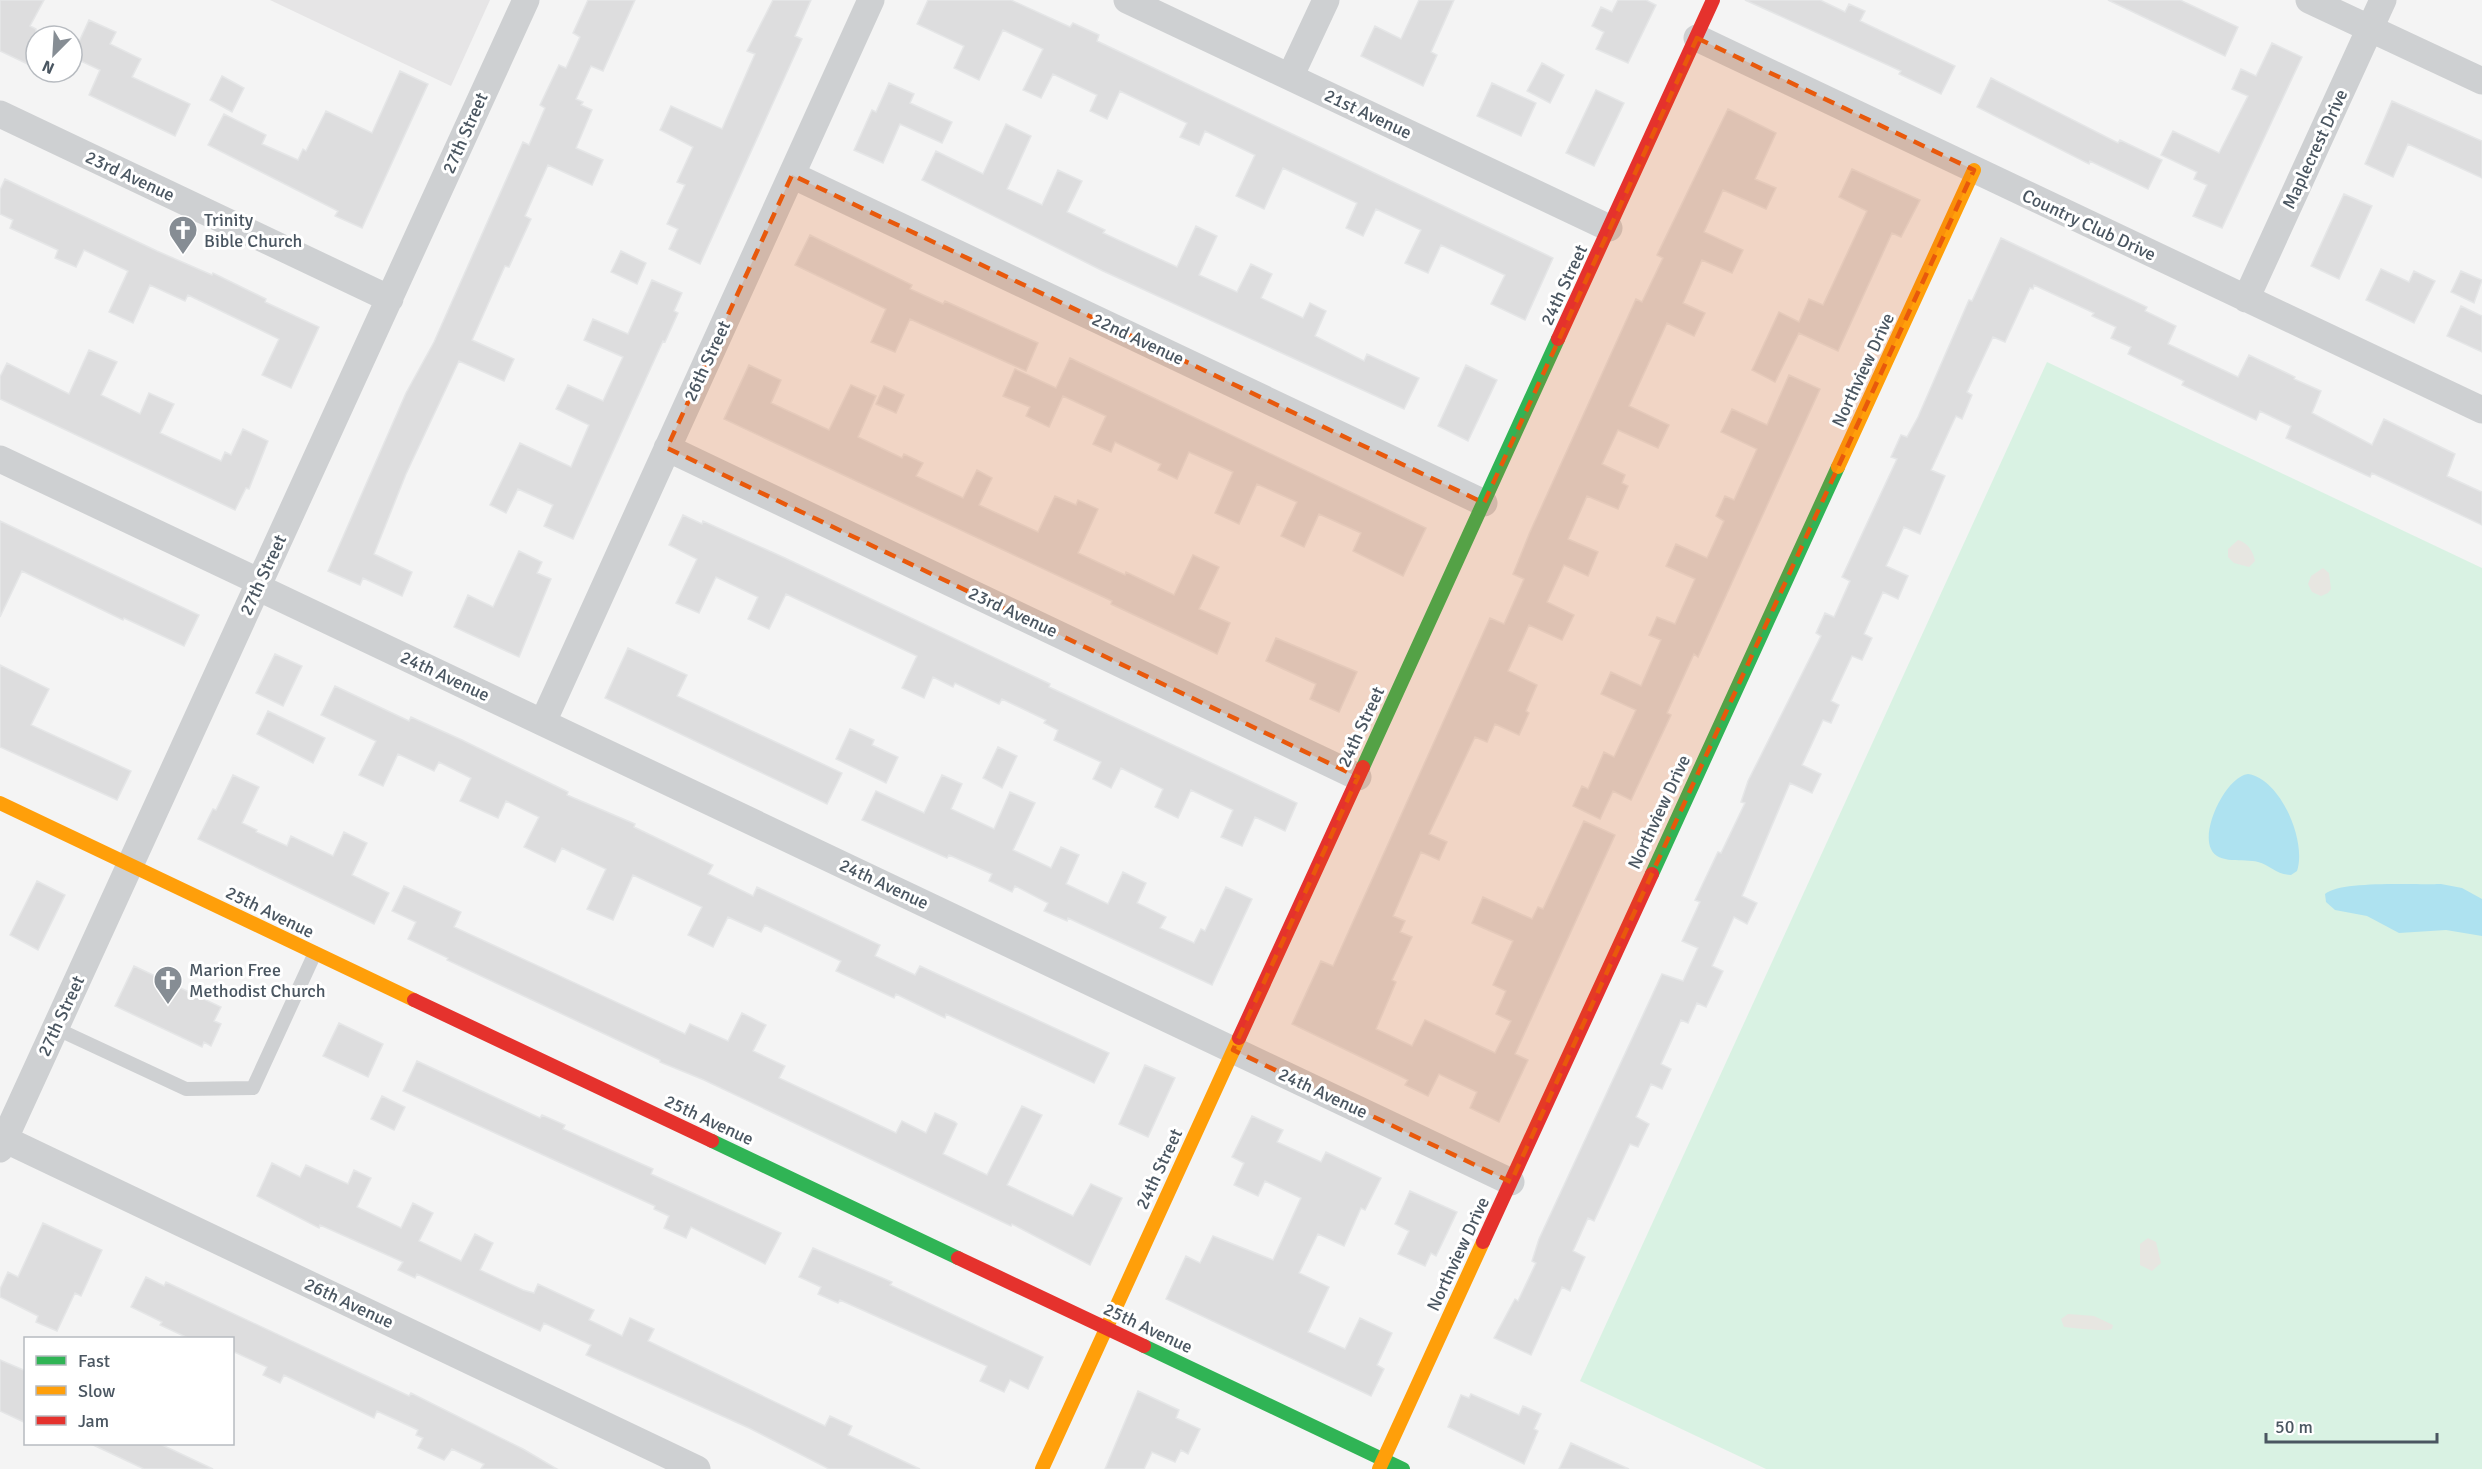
<svg xmlns="http://www.w3.org/2000/svg" width="2482" height="1469" font-family="Signika,sans-serif">
<style>
.education{fill:#e6e5e6}
.green{fill:#d9f2e3}
.sand{fill:#e7e6e1}
.water{fill:#aee2f0}
.building{fill:#ddddde;stroke:#e5e6e7;stroke-width:1.5}
.lines{fill:none;stroke-linecap:round;stroke-linejoin:round}
.lane{stroke:#ced0d2;stroke-width:14}
.street{stroke:#ced0d2;stroke-width:27}
.fast{stroke:#30b455;stroke-width:14}
.slow{stroke:#ff9f0a;stroke-width:14}
.jam{stroke:#e5322d;stroke-width:14}
.marked{fill:#e8590c;fill-opacity:0.2;stroke:#e8590c;stroke-width:4.5;stroke-dasharray:12 8;stroke-linejoin:round}
.labels{text-anchor:middle;dominant-baseline:central;stroke-width:6;stroke-linejoin:round;paint-order:stroke}
.street-label{font-size:18px;fill:#4a5661;stroke:#fff}
.poi-label{font-size:18px;fill:#4a5661;stroke:#fff;text-anchor:start}
</style>
<rect width="100%" height="100%" fill="#f4f4f4"/>
<!-- education -->
<path class="education" d="M270,0h220l-39,86z"/>
<!-- green -->
<path class="green" d="M2047,362l435,206v901h-716l-186,-88z"/>
<!-- sand -->
<path class="sand" d="M2238,540c10,3 15,11 17,21l-6,6 -15,-4 -6,-6v-8z
M2323,568l6,5 2,16 -3,4 -7,3 -9,-4 -4,-8 3,-8z
M2148,1238l8,4 5,21 -9,8 -12,-6v-21z
M2068,1314l26,2 19,9 -1,4c-5,3 -40,-1 -48,-2l-3,-8z"/>
<!-- water -->
<path class="water" d="M2248,774c33,5 59,68 49,97l-6,4c-14,0 -21,-10 -33,-13 -14,-4 -40,3 -47,-13 -10,-20 15,-72 37,-75z
M2441,884l21,4 20,11v37l-36,-6 -47,3 -32,-17 -32,-6 -9,-8 -1,-8c15,-14 93,-9 116,-10z"/>
<!-- building -->
<path class="building" d="M0,0h44l-14,26 6,3v39l-36,-17z
M588,0h47l-32,71 -12,-5 -15,33 7,3 -2,3 11,5 -16,38 27,12 -11,25 -44,-20 -23,51 6,3 -22,48 -4,-1 -33,74 42,19 -10,22 -45,-20 -53,113 -32,80 38,18 -10,24 -39,-18 -3,7 -32,-14 78,-178 28,-51 89,-200 6,3 16,-37 -5,-3 19,-40 7,3 14,-31 -7,-4z
M773,0h38l-16,36 7,3 -102,225 -31,-15 9,-20 -11,-5 18,-39 -8,-3 16,-35 -33,-17 11,-24 51,23 33,-75 -8,-3z
M928,0h83l59,27 3,-4 26,12 -2,6 456,217 -28,62 -34,-16 14,-29 -64,-30 -13,28 -23,-10 16,-33 -45,-21 -13,27 -17,-8 11,-25 -74,-35 -19,41 -28,-13 19,-41 -50,-24 -6,14 -19,-8 7,-14 -67,-32 -13,28 -17,-8 7,-16 -44,-21 -12,24 -18,-8 20,-41 -40,-19 -24,50 -25,-12 10,-22 -47,-22z
M1419,0h35l-23,52 6,3 -14,31 -62,-30 14,-30 26,13z
M1618,0h28l10,5 -28,58 -32,-14 8,-17 -12,-6 9,-19 11,5z
M1745,0h75l25,12 4,-8 16,7 -5,10 95,45 -14,28 -42,-20 2,-3z
M2108,0h72l58,27 -13,29z
M89,20l27,12 -6,12 31,15 -9,18 58,27 -15,32 -86,-41 11,-25 -28,-13z
M2272,43l30,14 -80,171 -29,-12 14,-31 -13,-6 3,-7 -36,-17 12,-24 46,22 29,-57 -16,-7 9,-20 15,7z
M1542,63l22,12 -14,28 -23,-12z
M400,71l28,13 -66,144 -27,-12 3,-5 -130,-66 16,-31 42,21 -4,9 36,16 5,-11 3,2 20,-40 46,22z
M222,76l22,12 -12,24 -22,-12z
M1991,78l127,65 2,-3 42,20 -14,29 -58,-28 -1,3 -112,-57z
M889,83l25,11 -4,9 42,19 -10,21 -42,-19 -17,39 -29,-13 18,-40 4,2z
M1492,83l44,20 -15,33 -44,-20z
M1596,90l28,13 -30,63 -28,-13z
M2392,101l90,40v37l-74,-34 -15,33 -28,-13z
M1728,109l48,24 -21,46 21,9 -10,21 -43,-19 -19,42 39,18 -11,23 -30,-13 -19,43 22,10 -11,23 -27,-13 -38,83 40,19 -11,23 -40,-18 -16,34 23,11 -3,8 6,3 -10,23 -31,-13 -19,43 30,13 -10,24 -24,-11 -17,37 27,13 -12,25 -33,-15 -21,46 29,14 -11,26 3,2 -10,22 -24,-11 -8,18 -12,-5 -46,97 18,8 -8,18 -18,-8 -28,64 12,5 -5,11 12,5 -20,43 4,2 -20,47 36,17 13,-26 70,33 16,-32 -15,-7 10,-23 -13,-6 20,-44 -41,-18 11,-26 49,22 6,-12 5,2 41,-88 31,14 -100,219 13,6 -29,62 -29,-14 7,-16 -38,-18 -11,22 -23,-11 3,-5 -10,-5 -106,-51 29,-63 12,5 157,-348 14,6 20,-45 -11,-5 17,-42 106,-233 6,3 21,-44 -6,-3z
M1006,124l25,12 -24,53 35,16 16,-35 24,11 -15,31 38,18 -2,3 74,34 19,-41 21,10 -18,39 38,17 14,-28 21,10 -11,24 42,20 7,-15 16,8 -11,25 49,25 3,-7 52,24 -15,31 -301,-138 -181,-91 14,-29 47,23z
M1852,169l68,31 -19,37 -9,-4 -54,118 -39,-18 -24,49 -23,-12 27,-58 20,10 10,-23 14,6 44,-94 -28,-14z
M5,179l152,72 55,24 1,-2 53,26 -1,3 54,25 -28,61 -29,-13 17,-36 -91,-44 -3,6 -35,-16 -17,38 -24,-11 19,-41 -44,-21 -8,17 -21,-9 3,-8 -48,-22 3,-8 -13,-6v-24z
M2344,194l28,12 -33,73 -28,-13z
M810,235l102,50 -2,4 33,15 2,-3 93,42 -12,28 -116,-52 -15,33 -24,-10 15,-33 -91,-44z
M2001,238l146,69 -2,4 31,15 -8,18 70,33 11,-22 46,22 -1,2 27,12 -9,22 60,32 12,-26 71,35 -8,22 35,16v33l-110,-52 -2,4 -84,-39 5,-12 -31,-15 -4,9 -74,-35 2,-4 -56,-27 3,-7 -20,-9 5,-11 -24,-11 2,-3 -60,-28 -1,4 -3,-1 -25,54 -12,-5 -26,55 5,3 -10,24 -6,-3 -25,54 14,6 -25,58 -16,-7 -18,39 22,10 -10,23 -15,-7 -19,42 8,4 -10,22 -10,-4 -21,45 8,4 -8,18 -8,-3 -21,45 19,9 -9,19 -22,-10 -48,113 15,7 -10,21 -13,-7 -22,49 11,5 -17,36 -9,-4 -9,20 -7,-3 -20,44 10,5 -9,20 -11,-5 -15,33 13,7 -11,23 -8,-3 -36,77 -6,-3 -15,33 12,6 -15,34 -8,-4 -31,68 -37,-17 21,-39 3,2 18,-38 -4,-2 7,-22 123,-265 21,7 15,-33 -16,-7 18,-39 -5,-2 23,-48 3,1 24,-50 -4,-1 7,-21 73,-145 -5,-3 9,-20 9,4 16,-36 -8,-4 55,-118 -6,-2 10,-22 6,2 11,-20 51,-117 3,1z
M621,251l25,12 -9,21 -26,-12z
M2381,269l28,13 5,-11 21,10 -21,42 -48,-23z
M2461,271l21,9 -8,23 -23,-11z
M652,280l30,13 -8,18 4,2 -13,29 -2,-1 -90,198 -29,-13 9,-21 -35,-16 -12,24 -16,-8 30,-62 51,24 18,-42 -33,-16 12,-24 35,16 20,-44 -39,-17 9,-21 35,15z
M2461,306l21,10v36l-35,-16z
M89,350l28,12 -16,33 39,19 9,-21 25,11 -14,29 61,28 4,-9 6,3 12,-26 25,12 -19,48 -3,-1 -11,22 -235,-111v-22l7,-14 62,31z
M1070,358l356,170 -23,48 -50,-25 8,-18 -42,-19 -15,33 -23,-11 16,-34 -40,-18 -18,40 -24,-11 18,-41 -44,-20 -12,27 -19,-9 3,-6 -46,-22 -4,10 -18,-8 13,-28 -43,-20 -14,31 -23,-11 4,-9 -27,-11 12,-27 41,19z
M749,365l32,15 -10,23 58,27 22,-45 25,11 -18,41 44,21 2,-4 19,9 -7,13 47,22 14,-28 15,8 -13,27 59,27 17,-36 21,9 2,-5 20,9 -20,44 47,22 1,-3 48,23 19,-40 26,12 -20,42 31,14 -13,31 -106,-50 1,-3 -388,-182z
M1466,365l31,15 -29,61 -30,-15z
M1789,375l31,14 -122,268 -4,-3 -27,59 4,2 -40,85 -18,-9 -13,28 -27,-13 9,-20 6,3 16,-37 10,5 22,-47 -35,-16 10,-22 30,14 20,-46 -12,-5 8,-18 18,7 20,-45 -29,-13 10,-22 31,14 17,-37 -8,-5 9,-20 9,4 23,-51 -36,-17 11,-23 35,16z
M884,386l20,9 -8,18 -20,-9z
M683,515l19,9 1,-3 82,37 265,126 -1,3 248,116 -12,28 -30,-14 -13,29 -21,-9 12,-27 -42,-20 -13,28 -23,-11 8,-18 -42,-21 -10,20 -18,-9 8,-17 -47,-22 4,-10 -14,-7 2,-3 -44,-21 -3,5 -44,-21 -2,4 -20,-10 -9,21 -22,-10 15,-32 -131,-62 -17,35 -21,-10 10,-22 -42,-20 -17,36 -23,-10 21,-44 -28,-14z
M0,521l199,94 -15,31 -60,-28 -1,2 -101,-49 -22,46z
M519,551l23,11 -5,11 14,6 -32,78 -65,-30 14,-32 25,12z
M1276,638l81,34 -18,40 -29,-13 6,-15 -50,-23z
M628,648l59,27 -10,21 165,77 -15,31 -222,-106z
M275,654l27,12 -19,40 -27,-13z
M0,665l49,24 -18,36 100,46 -14,29 -117,-53z
M335,686l74,35 2,-4 51,23 106,52 -1,3 68,29 -1,3 79,38 -5,9 45,22 4,-9 123,58 -5,11 40,19 5,-9 189,87 -15,30 -148,-69 -1,4 -49,-24 -2,4 -58,-27 5,-10 -76,-36 -4,7 -33,-15 -15,30 -25,-12 14,-28 -69,-32 -20,45 -26,-11 19,-40 -44,-21 -7,14 -31,-15 15,-30 -33,-16 -8,17 -38,-17 11,-23 -32,-16 -5,9 -36,-17 -15,32 -24,-11 17,-34 -55,-26z
M268,711l57,27 -12,25 -56,-29z
M850,729l24,11 -2,5 26,12 -12,26 -50,-24z
M998,747l19,9 -15,32 -19,-10z
M233,775l26,12 -17,36 15,7 -1,2 31,14 4,-10 42,20 11,-24 23,11 -15,32 37,18 -15,31 -176,-85 15,-30 3,1z
M942,775l20,9 -11,25 43,20 16,-37 25,11 -22,47 38,18 10,-21 18,8 -13,29 42,20 15,-32 23,11 -9,20 29,14 -6,11 34,15 7,-14 4,2 21,-44 26,12 -40,86 -144,-67 -1,3 -23,-10 4,-8 -33,-17 -3,6 -23,-11 3,-7 -43,-19 -2,3 -85,-38 14,-29 48,22z
M37,881l28,14 -27,55 -28,-15z
M404,886l57,26 -7,15 231,107 5,-10 38,17 14,-28 24,12 -13,26 32,15 -6,12 117,55 6,-12 24,12 9,-20 20,9 2,2 -14,30 44,21 35,-69 20,9 -35,70 66,31 18,-32 31,14 -32,67 -78,-41 -1,2 -307,-146 -44,-18v-2l-213,-100 1,-2 -40,-19 8,-17 -24,-11z
M134,966l87,41 -7,14 7,3 -10,22 -7,-4 -2,5 -87,-41z
M339,1023l44,21 -15,33 -45,-21z
M417,1061l123,57 2,-3 23,10 -2,4 90,40 -2,5 130,59 -16,31 -74,-37 -5,11 -22,-10 5,-12 -15,-7 1,-3 -252,-115z
M1145,1065l30,13 -27,59 -29,-13z
M382,1096l23,11 -11,23 -23,-11z
M1252,1116l31,14 -6,12 44,20 5,-10 55,26 -16,32 -4,-2 -17,38 -26,-12 -19,39 30,14 -21,45 37,17 15,-31 32,15 -15,32 7,4 -13,27 -205,-97 20,-43 14,7 13,-27 60,24 28,-62 -36,-17 -7,15 -24,-11 10,-22 -12,-6z
M272,1163l28,14 6,-12 42,19 6,-14 17,8 -14,29 44,21 12,-25 20,10 -14,28 42,20 14,-27 18,9 -13,27 43,20 11,3 4,-9 56,26 -5,10 33,16 8,-18 24,11 -6,12 177,85 5,-10 22,10 -4,9 72,34h-91l-80,-41 -163,-73 5,-10 -47,-22 -4,8 -123,-57 -2,4 -17,-8 5,-8 -83,-37 -1,3 -62,-32z
M1410,1191l47,21 -21,44 -5,-3 -6,13 -27,-12 11,-23 -14,-7z
M43,1223l59,27 -21,46 -6,-3 -18,38 -21,-9 2,-6 -38,-19v-8l8,-17 10,5z
M813,1248l79,34 -2,3 153,72 -15,32 -18,-9 -6,12 -24,-11 7,-15 -147,-66 -2,3 -20,-9 3,-7 -22,-10z
M146,1277l18,9 2,-4 243,114 2,-3 112,56 34,20h-76l3,-5 -32,-15 -8,11 -26,-12 5,-10 -7,-3 2,-5 -41,-19 -3,7 -90,-43 -4,8 -17,-8 4,-8 -35,-16v-13h-44l-28,-13 2,-3 -31,-15z
M0,1360l26,11v52l-26,-12z
M1138,1391l41,19 -3,8 24,11 -12,25 -7,-4 -6,12 -23,-10 -8,17h-39z
M1471,1394l48,21 4,-9 18,8 -7,15 4,2 -14,33 -76,-37 13,-32 8,3z
M89,1443h69l55,26h-69z
M1571,1443l58,26h-70z"/>
<g class="lines">
<!-- lane -->
<path class="lane" d="M55,1028l131,61 67,-1 62,-135"/>
<!-- street -->
<path class="street" d="M1127,0l482,228
M2309,0l173,81
M1697,38l785,372
M1290,77l36,-77
M0,114l390,185
M792,175l692,328
M2246,299l137,-299
M667,448l691,329
M0,459l260,123
M257,587l1254,595
M543,722l328,-722
M0,1137l697,332
M0,1149l526,-1149"/>
<!-- fast -->
<path class="fast" d="M1363,767l195,-428
M1652,874l186,-407
M712,1141l246,117
M1144,1346l259,123"/>
<!-- slow -->
<path class="slow" d="M1838,467l136,-297
M0,803l414,197
M1042,1469l197,-431
M1379,1469l104,-227"/>
<!-- jam -->
<path class="jam" d="M1558,339l155,-339
M414,1000l298,141
M1239,1038l124,-271
M1483,1242l169,-368
M958,1258l186,88"/>
</g>
<!-- marked area -->
<path class="marked" d="M1697,38l277,132 -463,1012 -278,-132 125,-273 -691,-329 125,-273 692,328z"/>
<!-- icons -->
<defs>
<g id="church-pin" transform="scale(1.5)"><path d="M0 17L-7.5 6A9.5 9.5 0 1 1 7.5 6Z" fill="#868d94" stroke="#fff"/><path d="M-1.2-6h2.4v3.5h3.3v2.4h-3.3V6h-2.4V-.1h-3.3v-2.4h3.3Z" fill="#fff"/></g>
</defs>
<g fill-rule="evenodd">
<use href="#church-pin" x="183" y="230"/>
<use href="#church-pin" x="168" y="980"/>
</g>
<g class="labels">
<!-- street labels -->
<g class="street-label">
<text transform="translate(1368 114) rotate(25)">21st Avenue</text>
<text transform="translate(465 133) rotate(-66)">27th Street</text>
<text transform="translate(2315 149) rotate(-65)">Maplecrest Drive</text>
<text transform="translate(130 176) rotate(25)">23rd Avenue</text>
<text transform="translate(2089 225) rotate(25)">Country Club Drive</text>
<text transform="translate(1564 285) rotate(-65)">24th Street</text>
<text transform="translate(1138 339) rotate(25)">22nd Avenue</text>
<text transform="translate(707 361) rotate(-65)">26th Street</text>
<text transform="translate(1863 370) rotate(-65)">Northview Drive</text>
<text transform="translate(263 575) rotate(-65)">27th Street</text>
<text transform="translate(1013 612) rotate(25)">23rd Avenue</text>
<text transform="translate(445 676) rotate(25)">24th Avenue</text>
<text transform="translate(1361 727) rotate(-65)">24th Street</text>
<text transform="translate(1659 812) rotate(-65)">Northview Drive</text>
<text transform="translate(884 884) rotate(25)">24th Avenue</text>
<text transform="translate(270 912) rotate(26)">25th Avenue</text>
<text transform="translate(61 1016) rotate(-65)">27th Street</text>
<text transform="translate(1323 1093) rotate(25)">24th Avenue</text>
<text transform="translate(709 1120) rotate(25)">25th Avenue</text>
<text transform="translate(1159 1169) rotate(-65)">24th Street</text>
<text transform="translate(1458 1254) rotate(-65)">Northview Drive</text>
<text transform="translate(349 1303) rotate(25)">26th Avenue</text>
<text transform="translate(1148 1328) rotate(25)">25th Avenue</text>
</g>
<!-- poi labels -->
<g class="poi-label">
<text x="204" y="220">Trinity<tspan x="204" dy="21">Bible Church</tspan></text>
<text x="189" y="970">Marion Free<tspan x="189" dy="21">Methodist Church</tspan></text>
</g>
</g>
<!-- legend -->
<rect x="24" y="1337" width="210" height="108" fill="#ffffff" stroke="#b7bbc0" stroke-width="1.5"/>
<rect x="36" y="1356" width="30" height="9" fill="#30b455" stroke="#b7bbc0" stroke-width="1.5"/>
<text x="78" y="1367" font-size="18" fill="#4a5661">Fast</text>
<rect x="36" y="1386" width="30" height="9" fill="#ff9f0a" stroke="#b7bbc0" stroke-width="1.5"/>
<text x="78" y="1397" font-size="18" fill="#4a5661">Slow</text>
<rect x="36" y="1416" width="30" height="9" fill="#e5322d" stroke="#b7bbc0" stroke-width="1.5"/>
<text x="78" y="1427" font-size="18" fill="#4a5661">Jam</text>
<!-- north arrow -->
<g transform="translate(54 54) rotate(204)"><circle r="28" fill="#ffffff" stroke="#b7bbc0" stroke-width="1.5"/>
<path d="M0-4.5L10 22L0 15L-10 22Z" fill="#868d94"/>
<text y="-9" font-size="16" font-weight="bold" text-anchor="middle" fill="#4a5661">N</text>
</g>
<!-- scale -->
<path d="M2266 1433v9h171v-9" fill="none" stroke="#4a5661" stroke-width="3"/>
<text x="2275" y="1433" font-size="18" fill="#4a5661" stroke="#ffffff" stroke-width="4.5" paint-order="stroke">50 m</text>
</svg>
